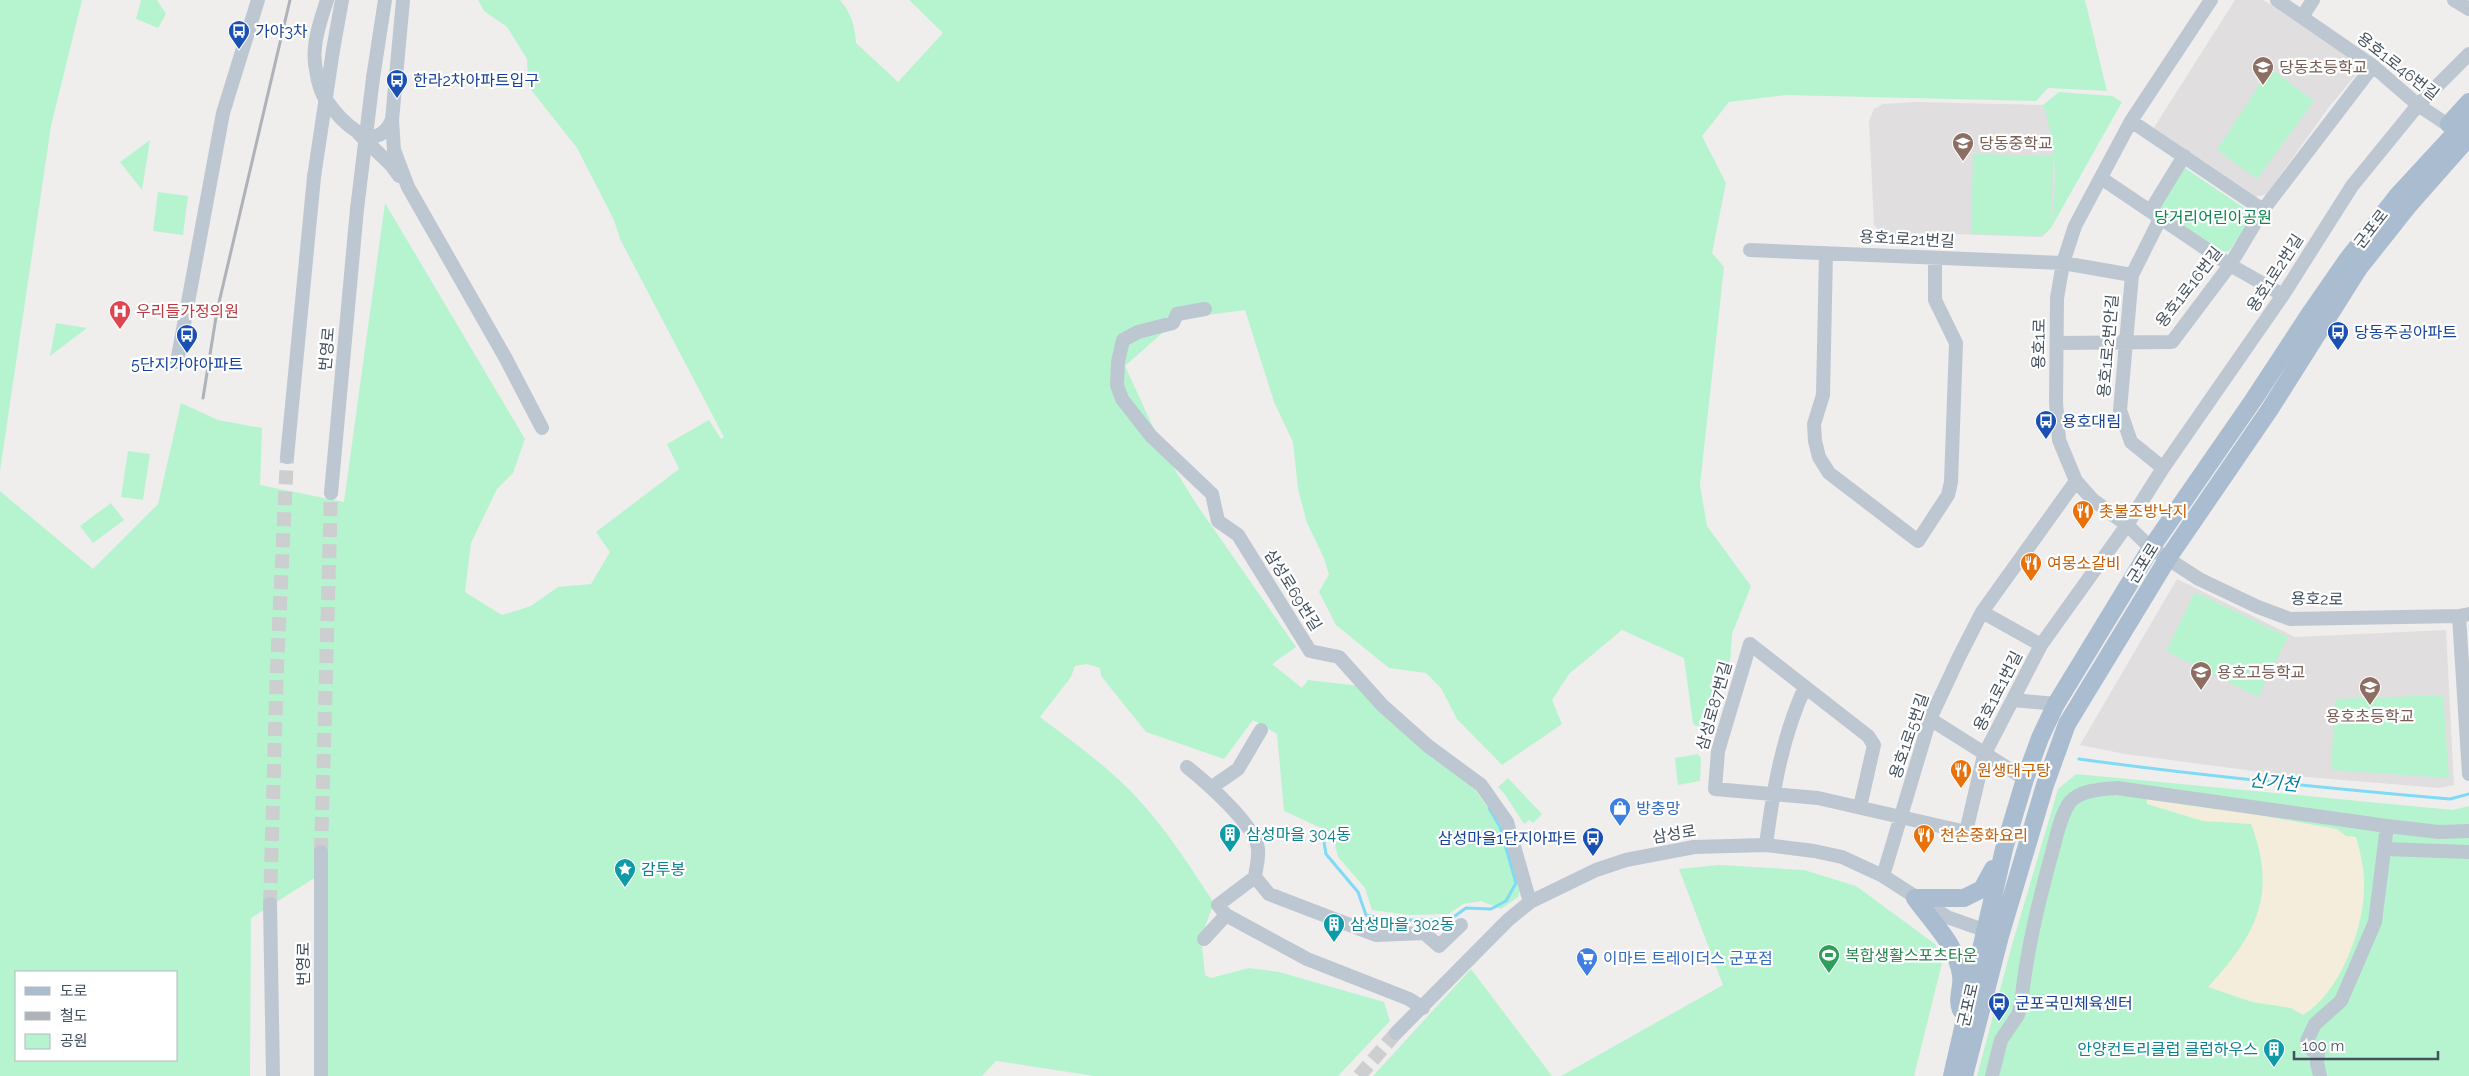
<svg xmlns="http://www.w3.org/2000/svg" width="2469" height="1076" font-family="Raleway,'Noto Sans KR',sans-serif">
<style>
.education{fill:#e1dedf}
.green{fill:#b6f4cf;fill-rule:evenodd}
.sand{fill:#f4eddb}
.lines{fill:none;stroke-linecap:round;stroke-linejoin:round}
.stream{stroke:#7edaf5;stroke-width:3}
.minor-tunnel{stroke:#cdced0;stroke-width:14;stroke-dasharray:14 7;stroke-linecap:butt}
.minor{stroke:#bcc7d1;stroke-width:14}
.major{stroke:#a9bcd0;stroke-width:18}
.rail{stroke:#afb2b9;stroke-width:3}
.minor-bridge{stroke:#bcc7d1;stroke-width:14}
.labels{text-anchor:middle;dominant-baseline:central;stroke-width:4.5;stroke-linejoin:round;paint-order:stroke}
.transit-label{font-size:16px;fill:#164399;stroke:#fff;text-anchor:start}
.street-label{font-size:16px;fill:#43505d;stroke:#fff}
.education-label{font-size:16px;fill:#785e54;stroke:#fff;text-anchor:start}
.park-label{font-size:16px;fill:#0d864c;stroke:#fff}
.health-label{font-size:16px;fill:#be3a42;stroke:#fff;text-anchor:start}
.food-label{font-size:16px;fill:#c56008;stroke:#fff;text-anchor:start}
.shop-label{font-size:16px;fill:#366cbe;stroke:#fff;text-anchor:start}
.culture-label{font-size:16px;fill:#0d838f;stroke:#fff;text-anchor:start}
.leisure-label{font-size:16px;fill:#27864d;stroke:#fff;text-anchor:start}
.water-label{font-size:18px;font-style:italic;fill:#027da3;stroke:#fff}
</style>
<rect width="100%" height="100%" fill="#f0eded"/>
<!-- education -->
<path class="education" d="M2235,0h28l32,17 69,48 -35,42 -62,87 -12,3 -102,-68z
M1916,102l127,3 7,18 4,28 1,56 -4,21 -9,9 -124,-4 -22,2 -15,-2 -7,-8 -5,-104 5,-12 9,-5z
M2177,579l118,58 151,-7 8,155 -15,3 -155,-13 -159,-21 -45,-9z"/>
<!-- green -->
<path class="green" d="M0,0h82l-31,126 -51,345z
M141,0h16l9,14 -8,14 -22,-9z
M478,0h362c11,13 15,26 16,43l42,39 45,-49 -34,-33h1176l22,91 -59,-3 -12,13 -250,-6 -57,7 -27,34 24,47 -14,70 12,14 -24,218 7,41 44,60 -19,48 -2,27 -8,11 -18,54h-8l-3,-2 -9,-66 -62,-28 -53,44 -17,26 10,24 -60,41 -45,-46 -16,-31 -15,-15 -37,-5 -53,-43 -17,-33 10,-18 -6,-18 -16,-33 -9,-34 -5,-47 -19,-40 -29,-92 -67,9 -53,47 41,89 31,50 99,142 -24,17 30,24 6,-8 52,6 72,72 37,23 38,54 15,49 -4,13 -17,12 -20,-8 -18,3 -14,10 -40,1 -37,-5 -7,-22 -27,-31 -6,-24 -48,-22 -7,-77 -24,-14 -29,39 -78,-27 -45,-56 -1,-8 -13,-4 -12,2 -4,11 -31,40c37,28 77,56 107,92 25,29 46,62 67,94l-13,34 4,38 6,3 38,-10 30,4 105,30 6,19 -52,55h-244l-98,-15 -14,15h-655l-6,-202 -70,44 -1,158h-250v-585l93,78 65,-65 23,-101 37,17 44,8 -2,57 84,17 41,-299 140,236 -12,34 -16,16 -26,54 -6,49 37,23 29,-9 27,-19 33,-3 19,-32 -14,-20 83,-63 -12,-25 42,-24 12,19 3,-2 -104,-198 -6,-19 -37,-72 -49,-62 -1,-27 -20,-32 -23,-16zM16,972h160v88h-160z
M2270,68l44,33 -57,78 -40,-29z
M2059,92l53,4 10,6 -71,126c6,-40 6,-85 -8,-123z
M150,140l-8,50 -22,-28z
M1973,154l80,2 -2,72 -9,8 -71,-2z
M2185,168l65,44 1,7 -22,32 -6,1 -64,-43 21,-40z
M158,192l30,4 -5,39 -30,-4z
M56,323l31,5 -37,28z
M128,451l22,3 -7,46 -22,-3z
M111,503l13,17 -31,23 -13,-17z
M2195,592l93,45 -30,60 -92,-46z
M2443,695l6,83 -118,-8 4,-71z
M1698,754l3,4 -1,23 -22,4 -3,-27z
M2076,774l377,36 16,-4v270h-492l35,-131 46,-156z
M1508,778l34,36 -9,9 -4,-3 -5,4 -20,-31 -6,-6z
M1719,865l85,5 52,16 79,58 7,19 -28,113h-353l162,-91 -44,-116z
M1471,969l81,107h-179z"/>
<!-- sand -->
<path class="sand" d="M2146,795l191,34 9,7 10,1c5,18 9,35 8,53 -1,41 -25,104 -61,125l-12,-7 -39,-6 -44,-15c48,-52 70,-92 43,-163l-48,-3 -56,-17z"/>
<g class="lines">
<!-- stream -->
<path class="stream" d="M2079,759c123,17 247,29 371,40l19,-5
M1323,836l3,18 32,38 8,23 22,5h54l13,-4 11,-8 25,1 15,-8 10,-18 -16,-56 -11,-19"/>
<!-- minor-tunnel -->
<path class="minor-tunnel" d="M321,852l10,-359
M270,904l7,-237 10,-210
M1359,1076l37,-43"/>
<!-- minor -->
<path class="minor" d="M327,0c-8,25 -17,49 -10,75 1,7 4,16 7,22 15,22 50,62 68,23l11,-120
M2211,0l-80,121 -56,105 -12,37 -6,35 -1,104 3,38 17,41 17,19 34,25 24,23 48,31 59,28 32,12 169,-3 10,-2
M2277,0l96,66 45,39 30,20
M2454,0l15,9
M2302,17l11,-17
M333,50l9,-50
M373,78l12,-78
M392,120l2,30 14,37 97,170 37,71
M2131,121l132,89
M359,134l32,31 8,11
M2101,178l129,87 53,30
M2151,210l33,-54
M2161,217l-29,58 -12,135 11,32 32,26
M1750,250l313,13 69,12
M1826,253l-3,142 -9,29 1,17 4,16 10,16 89,68 30,-46 3,-13 5,-139 -21,-43v-42
M1205,309l-28,5 -4,9 -35,9 -15,8 -5,22 -1,23 5,14 29,37 61,58 6,27 20,14 72,116 29,6 43,48 46,41 53,39 26,37 23,80
M2057,343l115,-1 58,-77 33,-55 110,-144
M177,362l46,-249 35,-113
M287,457l27,-280
M331,493l26,-284
M1982,612l59,33
M2459,616l10,158
M2013,700l43,4
M1930,719l95,60
M1187,767c19,15 69,59 71,82 1,9 -2,19 -3,28l-37,28 8,10
M1212,787l26,-18 23,-39
M1860,807l14,-62 -6,-9 -118,-92 -32,107 -3,38 103,9 148,34 18,-77 57,-110 86,-120 36,-57 120,-173 69,-109 66,-81 51,-51
M1766,845c7,-54 16,-108 39,-158
M2385,849l84,3
M321,852v224
M1883,876l47,-157 29,-62 23,-45 94,-131
M1255,877l14,17 107,41 48,-2 15,13 22,-21
M270,904l3,172
M1204,939l22,-24 81,44 102,40 14,9
M1396,1033l112,-113 22,-18 66,-32 30,-10 68,-13 72,-2 48,6 28,6 41,19 64,41 48,17
M1992,1076l9,-36 17,-25 3,-10c5,-53 18,-105 32,-156 4,-15 8,-35 17,-47 10,-12 32,-13 47,-14l270,38
M2320,1076l-3,-13 1,-9 -6,-4 -5,-9 8,-17 26,-23 34,-79 12,-96 52,6 30,-1"/>
<!-- major -->
<path class="major" d="M2449,124l20,-22
M1915,898c17,24 42,47 46,77 2,13 -5,23 0,35
M1915,898h49l18,-9 11,-20
M1952,1076l52,-227 21,-70 15,-41 16,-34 95,-156 103,-149 57,-87 36,-52 51,-65 71,-77
M1964,1076l36,-140 45,-151 22,-61 101,-166 102,-149 89,-141 50,-63 60,-68"/>
<!-- rail -->
<path class="rail" d="M203,398l14,-87 73,-311"/>
<!-- minor-bridge -->
<path class="minor-bridge" d="M314,177l19,-127
M357,209l16,-131"/>
</g>
<!-- icons -->
<defs>
<g id="bus-pin" transform="scale(1.125)"><path d="M0 17L-7.5 6A9.5 9.5 0 1 1 7.5 6Z" fill="#1a4fb4" stroke="#fff"/><path d="M-5-6H5V4H4V6H2V4H-2V6H-4V4H-5ZM-3.5-4V0h7V-4ZM-3.5 1.2v1.5H-2V1.2ZM2 1.2v1.5H3.5V1.2Z" fill="#fff"/></g>
<g id="school-pin" transform="scale(1.125)"><path d="M0 17L-7.5 6A9.5 9.5 0 1 1 7.5 6Z" fill="#8d6e63" stroke="#fff"/><path d="M0-5L7-2L0 1L-7-2ZM-4 1L0 2.5L4 1V4Q0 6-4 4Z" fill="#fff"/></g>
<g id="hospital-pin" transform="scale(1.125)"><path d="M0 17L-7.5 6A9.5 9.5 0 1 1 7.5 6Z" fill="#e0444e" stroke="#fff"/><path d="M-5-5h3v3.5h4V-5h3V5h-3V1.5h-4V5h-3Z" fill="#fff"/></g>
<g id="restaurant-pin" transform="scale(1.125)"><path d="M0 17L-7.5 6A9.5 9.5 0 1 1 7.5 6Z" fill="#e8710a" stroke="#fff"/><path d="M-5-6h1v4h1v-4h1v4h1v-4h1v5L-1.5 .5V6h-2V.5L-5-1ZM5-6V6H3V1.5H1.5Q1.5-4 5-6Z" fill="#fff"/></g>
<g id="shop-pin" transform="scale(1.125)"><path d="M0 17L-7.5 6A9.5 9.5 0 1 1 7.5 6Z" fill="#3f7fe0" stroke="#fff"/><path d="M-5-2.5h2.3a2.7 3.5 0 0 1 5.4 0H5L5.5 6h-11ZM-1.5-2.5h3a1.5 2.3 0 0 0-3 0Z" fill="#fff"/></g>
<g id="building-pin" transform="scale(1.125)"><path d="M0 17L-7.5 6A9.5 9.5 0 1 1 7.5 6Z" fill="#0f9aa8" stroke="#fff"/><path d="M-4-6H4V6H1V3H-1V6H-4ZM-2.5-4.3h1.7v1.8h-1.7ZM.8-4.3h1.7v1.8H.8ZM-2.5-1h1.7V.8h-1.7ZM.8-1h1.7V.8H.8Z" fill="#fff"/></g>
<g id="sight-pin" transform="scale(1.125)"><path d="M0 17L-7.5 6A9.5 9.5 0 1 1 7.5 6Z" fill="#0f9aa8" stroke="#fff"/><path d="M0-6L1.8-2.2L6-1.7L2.9 1.2L3.7 5.4L0 3.3L-3.7 5.4L-2.9 1.2L-6-1.7L-1.8-2.2Z" fill="#fff"/></g>
<g id="stadium-pin" transform="scale(1.125)"><path d="M0 17L-7.5 6A9.5 9.5 0 1 1 7.5 6Z" fill="#2e9e5b" stroke="#fff"/><path d="M0-5a6.5 5 0 1 0 0 10a6.5 5 0 1 0 0-10ZM-3.5-1.8h7v3.6h-7Z" fill="#fff"/></g>
<g id="supermarket-pin" transform="scale(1.125)"><path d="M0 17L-7.5 6A9.5 9.5 0 1 1 7.5 6Z" fill="#3f7fe0" stroke="#fff"/><path d="M-6-5.5h2.5l.6 2H6L4.5 2H-2.5L-4.4-4H-6ZM-1.5 3.2a1.3 1.3 0 1 0 .1 0ZM3 3.2a1.3 1.3 0 1 0 .1 0Z" fill="#fff"/></g>
</defs>
<g fill-rule="evenodd">
<use href="#bus-pin" x="239" y="31"/>
<use href="#school-pin" x="2263" y="67"/>
<use href="#bus-pin" x="397" y="80"/>
<use href="#school-pin" x="1963" y="143"/>
<use href="#hospital-pin" x="120" y="311"/>
<use href="#bus-pin" x="2338" y="332"/>
<use href="#bus-pin" x="187" y="335"/>
<use href="#bus-pin" x="2046" y="421"/>
<use href="#restaurant-pin" x="2083" y="511"/>
<use href="#restaurant-pin" x="2031" y="563"/>
<use href="#school-pin" x="2201" y="672"/>
<use href="#school-pin" x="2370" y="687"/>
<use href="#restaurant-pin" x="1961" y="770"/>
<use href="#shop-pin" x="1620" y="808"/>
<use href="#building-pin" x="1230" y="834"/>
<use href="#restaurant-pin" x="1924" y="835"/>
<use href="#bus-pin" x="1593" y="838"/>
<use href="#sight-pin" x="625" y="869"/>
<use href="#building-pin" x="1334" y="924"/>
<use href="#stadium-pin" x="1829" y="955"/>
<use href="#supermarket-pin" x="1587" y="958"/>
<use href="#bus-pin" x="1999" y="1003"/>
<use href="#building-pin" x="2274" y="1049"/>
</g>
<g class="labels">
<!-- transit labels -->
<g class="transit-label">
<text x="255" y="31">가야3차</text>
<text x="413" y="80">한라2차아파트입구</text>
<text x="2354" y="332">당동주공아파트</text>
<text x="187" y="364" text-anchor="middle">5단지가야아파트</text>
<text x="2062" y="421">용호대림</text>
<text x="1577" y="838" text-anchor="end">삼성마을1단지아파트</text>
<text x="2015" y="1003">군포국민체육센터</text>
</g>
<!-- street labels -->
<g class="street-label">
<text transform="translate(2398 66) rotate(38)">용호1로46번길</text>
<text transform="translate(2371 229) rotate(-52)">군포로</text>
<text transform="translate(1907 239) rotate(3)">용호1로21번길</text>
<text transform="translate(2275 273) rotate(-57)">용호1로2번길</text>
<text transform="translate(2189 287) rotate(-52)">용호1로16번길</text>
<text transform="translate(2039 344) rotate(-89)">용호1로</text>
<text transform="translate(2108 346) rotate(-85)">용호1로2번안길</text>
<text transform="translate(327 349) rotate(-85)">번영로</text>
<text transform="translate(2143 563) rotate(-58)">군포로</text>
<text transform="translate(1293 590) rotate(58)">삼성로69번길</text>
<text transform="translate(2317 599) rotate(1)">용호2로</text>
<text transform="translate(1998 691) rotate(-63)">용호1로1번길</text>
<text transform="translate(1714 706) rotate(-74)">삼성로87번길</text>
<text transform="translate(1909 736) rotate(-71)">용호1로5번길</text>
<text transform="translate(1674 834) rotate(-9)">삼성로</text>
<text transform="translate(303 964) rotate(-90)">번영로</text>
<text transform="translate(1968 1005) rotate(-77)">군포로</text>
</g>
<!-- education labels -->
<g class="education-label">
<text x="2279" y="67">당동초등학교</text>
<text x="1979" y="143">당동중학교</text>
<text x="2217" y="672">용호고등학교</text>
<text x="2370" y="716" text-anchor="middle">용호초등학교</text>
</g>
<!-- park labels -->
<g class="park-label">
<text x="2213" y="217">당거리어린이공원</text>
</g>
<!-- health labels -->
<g class="health-label">
<text x="136" y="311">우리들가정의원</text>
</g>
<!-- food labels -->
<g class="food-label">
<text x="2099" y="511">촛불조방낙지</text>
<text x="2047" y="563">여몽소갈비</text>
<text x="1977" y="770">원생대구탕</text>
<text x="1940" y="835">천손중화요리</text>
</g>
<!-- shop labels -->
<g class="shop-label">
<text x="1636" y="808">방충망</text>
<text x="1603" y="958">이마트 트레이더스 군포점</text>
</g>
<!-- culture labels -->
<g class="culture-label">
<text x="1246" y="834">삼성마을 304동</text>
<text x="641" y="869">감투봉</text>
<text x="1350" y="924">삼성마을 302동</text>
<text x="2258" y="1049" text-anchor="end">안양컨트리클럽 클럽하우스</text>
</g>
<!-- leisure labels -->
<g class="leisure-label">
<text x="1845" y="955">복합생활스포츠타운</text>
</g>
<!-- water labels -->
<g class="water-label">
<text transform="translate(2274 782) rotate(6)">신기천</text>
</g>
</g>
<!-- legend -->
<rect x="15" y="971" width="162" height="90" fill="#ffffff" stroke="#b4b9be"/>
<rect x="25" y="987" width="25" height="8" fill="#a9bcd0" stroke="#b4b9be"/>
<text x="60" y="996" font-size="15" fill="#43505d">도로</text>
<rect x="25" y="1012" width="25" height="8" fill="#afb2b9" stroke="#b4b9be"/>
<text x="60" y="1021" font-size="15" fill="#43505d">철도</text>
<rect x="25" y="1034" width="25" height="15" fill="#b6f4cf" stroke="#b4b9be"/>
<text x="60" y="1046" font-size="15" fill="#43505d">공원</text>
<!-- scale -->
<path d="M2294 1051v8h144v-8" fill="none" stroke="#43505d" stroke-width="2.5"/>
<text x="2302" y="1051" font-size="15" fill="#43505d" stroke="#ffffff" stroke-width="4" paint-order="stroke">100 m</text>
</svg>
